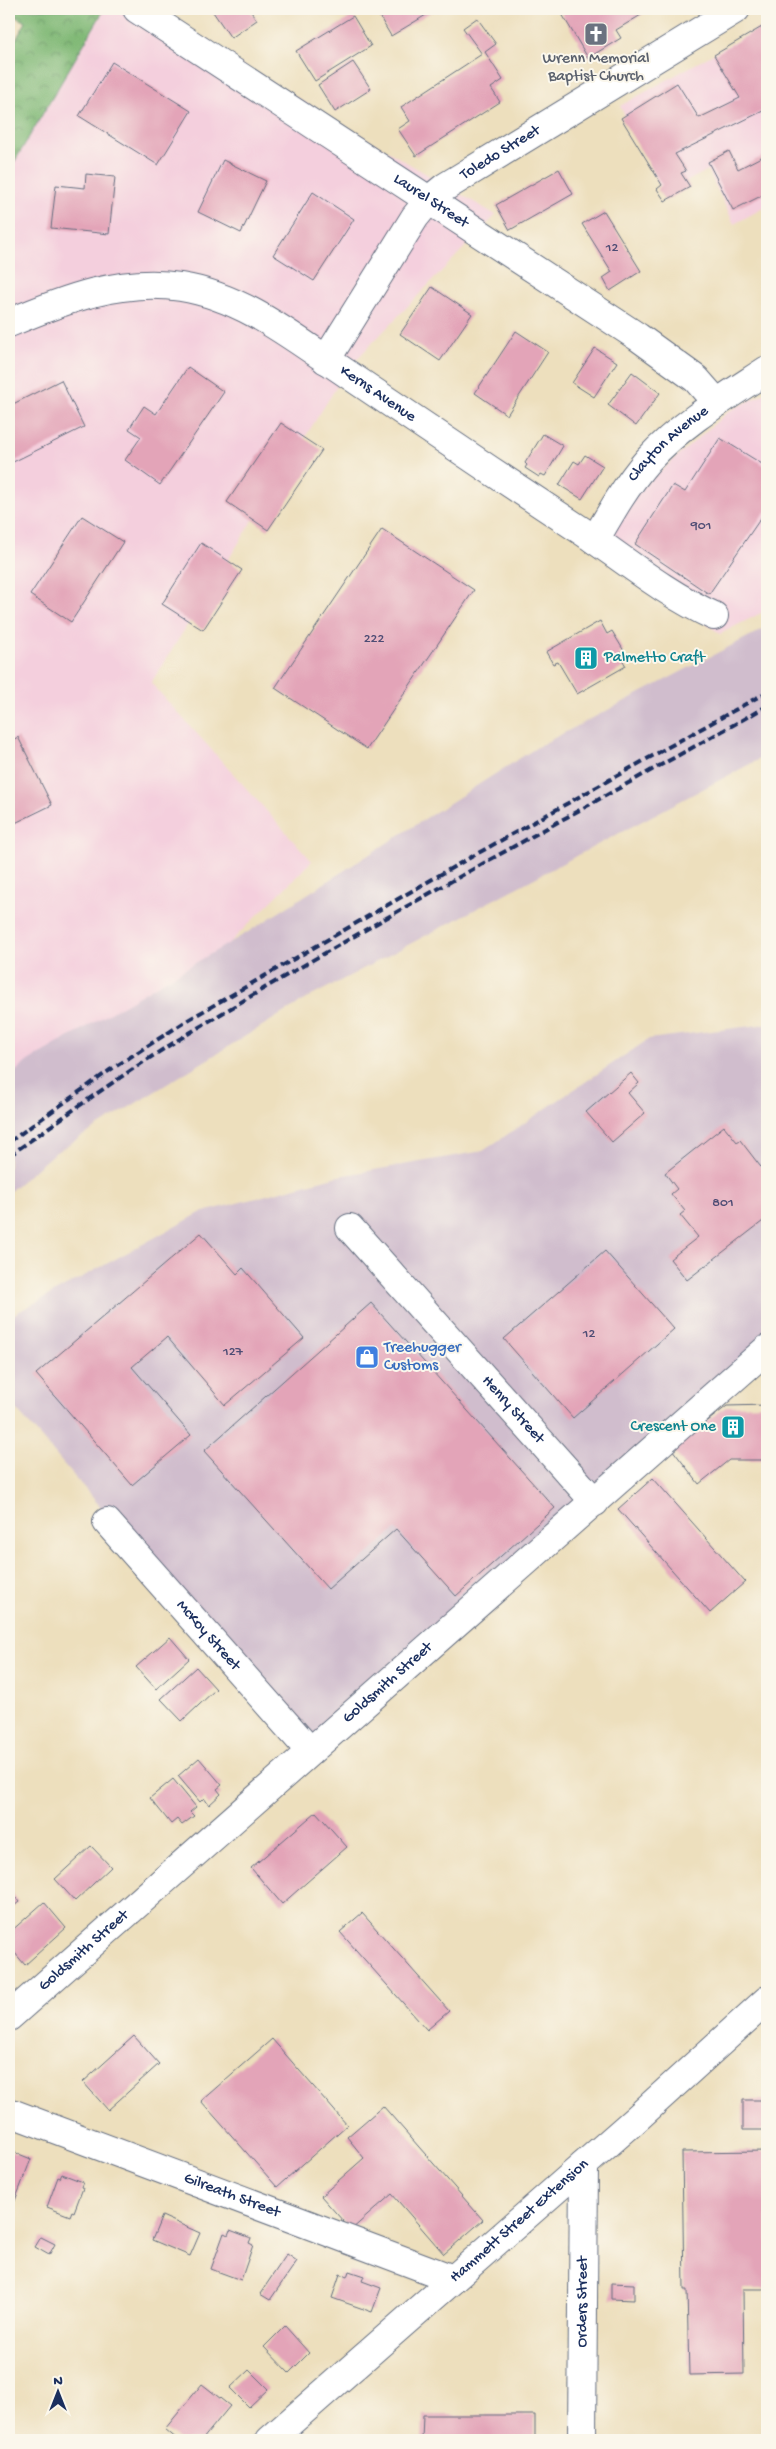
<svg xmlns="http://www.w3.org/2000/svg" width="776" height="2449" font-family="'Gochi Hand',sans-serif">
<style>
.built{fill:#f4cfdd}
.industrial{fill:#d0bdcd}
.forest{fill:url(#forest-crowns);stroke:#4d746a}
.building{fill:#e3a4b8}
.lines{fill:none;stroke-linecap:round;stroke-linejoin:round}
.minor-casing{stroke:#646d7f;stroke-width:30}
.minor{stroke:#fff;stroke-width:28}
.rail{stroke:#1b2f5e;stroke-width:4;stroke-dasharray:8 4;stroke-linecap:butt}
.labels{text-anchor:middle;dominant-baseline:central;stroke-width:4;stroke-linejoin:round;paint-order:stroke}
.number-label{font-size:14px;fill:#4d4c74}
.worship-label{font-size:16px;fill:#5b616d;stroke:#fbf7ec}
.street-label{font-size:16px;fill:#1b2f5e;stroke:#fbf7ec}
.culture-label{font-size:16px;fill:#0d838f;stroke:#fbf7ec;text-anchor:start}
.shop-label{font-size:16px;fill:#366cbe;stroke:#fbf7ec;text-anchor:start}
</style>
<defs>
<pattern id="forest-crowns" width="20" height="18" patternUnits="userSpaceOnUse" patternTransform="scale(1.25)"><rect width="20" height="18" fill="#7fb875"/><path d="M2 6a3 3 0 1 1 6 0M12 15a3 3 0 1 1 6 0" fill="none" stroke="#679663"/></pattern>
</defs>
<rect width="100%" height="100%" fill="#fbf7ec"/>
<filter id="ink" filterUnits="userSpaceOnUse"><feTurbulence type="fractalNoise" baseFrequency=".02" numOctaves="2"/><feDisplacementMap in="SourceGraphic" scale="10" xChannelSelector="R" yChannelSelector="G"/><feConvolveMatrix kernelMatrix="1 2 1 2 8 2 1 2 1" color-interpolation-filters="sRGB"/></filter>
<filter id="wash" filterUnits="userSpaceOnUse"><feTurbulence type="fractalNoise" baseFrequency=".0096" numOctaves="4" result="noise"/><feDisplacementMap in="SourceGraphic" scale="20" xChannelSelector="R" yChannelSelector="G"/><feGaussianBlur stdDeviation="1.12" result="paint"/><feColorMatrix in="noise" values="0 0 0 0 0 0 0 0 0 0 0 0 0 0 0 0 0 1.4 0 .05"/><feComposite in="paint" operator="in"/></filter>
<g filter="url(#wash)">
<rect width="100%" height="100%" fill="#eddfbd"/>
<!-- built -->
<path class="built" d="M105,9h41l350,206 -147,152 -198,316 161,178 -249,248 -54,42v-980z
M767,24v182l-33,18 -26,-54 -44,24 -44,-88z
M767,392v218l-47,24 -129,-102 138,-121z"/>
<!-- industrial -->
<path class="industrial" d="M767,627v128l-461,244 -253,155 -44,38v-115l19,-16 220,-129 291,-186z
M767,1024v324l-461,396 -297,-343v-84l191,-104 134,-36 149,-26 166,-112z"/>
<!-- forest -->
<path class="forest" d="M9,9l95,1 -95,161v-120l17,-29 -17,-8z"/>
<g id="blocks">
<!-- building -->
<path class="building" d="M211,9h38l8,11 -26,18z
M375,9h61l-45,27z
M559,9h92l-35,21 5,8 -33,20z
M353,16l18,30 -56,35 -19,-30z
M477,18l19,26 -11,8 18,28 -12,8 9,14 -84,54 -18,-27 12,-8 -9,-14 81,-53 -19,-26z
M767,24v85l-92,45 11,17 -5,2 9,14 -25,14 -8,-12 5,-4 -41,-67 56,-35 22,35 41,-20 -26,-43z
M112,62l79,49 -33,54 -79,-49z
M353,62l18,27 -36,23 -17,-27z
M729,151l9,18 29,-15v39l-34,17 -25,-48z
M223,160l43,21 -25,52 -43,-21z
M559,169l14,25 -63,36 -14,-25z
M86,174l29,3 -6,57 -58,-6 5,-43 29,3z
M313,192l41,27 -40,62 -41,-26z
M604,211l37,60 -31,20 -7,-13 9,-6 -30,-48z
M432,287l40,27 -32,47 -40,-27z
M516,331l32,21 -41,63 -32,-22z
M595,348l22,14 -23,35 -22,-14z
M188,367l36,25 -64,93 -35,-25 16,-23 -12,-8 15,-23 12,8z
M632,372l28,21 -24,33 -28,-21z
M61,380l23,47 -75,37v-58z
M281,423l41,27 -54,80 -41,-28z
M543,434l20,12 -18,30 -4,-2 -2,3 -14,-9 2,-3 -2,-2z
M720,438l47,29v42l-58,85 -74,-50 38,-59 12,7z
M585,455l18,11 -21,33 -23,-14 15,-24 5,3z
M82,516l41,26 -52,80 -41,-27z
M382,529l92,61 -107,159 -92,-61z
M201,543l41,27 -39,60 -41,-26z
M600,621l7,13 5,-3 12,20 -5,3 7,12 -49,28 -19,-32 -5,2 -7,-12z
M18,737l34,68 -43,21v-84z
M631,1073l8,10 -11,10 17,20 -33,29 -26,-30z
M724,1126l13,16 3,-2 27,35v43l-80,62 -17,-21 28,-22 -18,-22 5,-4 -14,-17 6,-5 -12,-16z
M201,1233l36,41 6,-6 61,70 -79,67 -58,-68 -35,30 59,68 -59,50 -96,-111z
M605,1251l69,78 -101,89 -69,-79z
M371,1303l184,205 -99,88 -60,-67 -68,60 -124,-138z
M767,1405v55h-38l-30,24 -27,-35 55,-43z
M653,1478l92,104 -35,31 -92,-104z
M170,1637l19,22 -33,30 -20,-22z
M196,1667l20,22 -34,32 -21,-22z
M199,1758l23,27 -5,4 4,5 -12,11 -5,-7 -4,4 -22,-26z
M173,1779l23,28 -6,5 4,4 -12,9 -5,-6 -6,5 -21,-26z
M316,1812l31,35 -65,57 -31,-36z
M91,1846l20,21 -36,34 -20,-22z
M9,1889l10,13 -10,8z
M44,1902l22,26 -41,37 -16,-19v-13z
M362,1913l87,98 -22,19 -87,-98z
M134,2036l25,28 -51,46 -25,-28z
M272,2039l75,86 -70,62 -76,-86z
M743,2100h24v30h-24z
M383,2106l100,114 -39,34 -52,-60 -41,36 -30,-34 43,-38 -17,-21z
M9,2150l22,9 -20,52 -2,-1z
M767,2151v138h-24l1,85 -55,1 -2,-85h-3l-2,-138z
M62,2174l21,8 -2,5 2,1 -9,24 -2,-1 -2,5 -23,-9 11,-30 2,1z
M162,2216l38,17 -10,23 -38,-16z
M230,2230l21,8 -2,5 4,2 -12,35 -30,-11 13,-36 4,2z
M41,2237l14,7 -6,11 -14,-8z
M287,2254l10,7 -27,39 -10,-6z
M349,2271l15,5 -2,5 19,7 -9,24 -40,-14 8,-24 7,3z
M611,2283l23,1v16l-23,-1z
M285,2326l24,27 -20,20 -25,-26z
M249,2370l19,19 -19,18 -19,-19z
M202,2384l28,22 -28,34h-24l-13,-11z
M423,2415h112v25h-113z
M764,2419h3v21h-2z"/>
</g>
</g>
<g filter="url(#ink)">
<use href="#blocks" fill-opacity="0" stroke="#646d7f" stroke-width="1"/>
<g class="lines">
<!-- minor casing -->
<g class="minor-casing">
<g id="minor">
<path id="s1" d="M137,9l501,328 58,42 21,24"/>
<path id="s2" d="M9,323c54,-23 113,-46 172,-36 64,10 115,53 168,88 78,53 157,106 236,158 42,29 83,62 129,83"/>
<path id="s3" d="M326,360l89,-143 14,-17 16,-13 291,-178"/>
<path id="s4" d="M595,540c16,-28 32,-56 53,-80 34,-37 78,-63 119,-90"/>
<path id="s5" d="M350,1228l245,274"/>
<path id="s6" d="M107,1522l203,229"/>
<path id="s7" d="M9,2017l758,-668"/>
<path id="s8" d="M9,2112l444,167"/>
<path id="s9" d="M270,2440l365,-320 132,-120"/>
<path id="s10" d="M582,2440l2,-275"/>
</g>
</g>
<!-- minor -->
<use href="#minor" class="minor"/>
<!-- rail -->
<path class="rail" d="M9,1142l101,-72 78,-50 276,-159 303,-169
M9,1156c61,-44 122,-88 187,-127 187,-113 380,-216 571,-323"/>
</g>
</g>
<!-- icons -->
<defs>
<g id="church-square" transform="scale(1.25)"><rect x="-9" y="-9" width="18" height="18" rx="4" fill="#6b7280" stroke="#fbf7ec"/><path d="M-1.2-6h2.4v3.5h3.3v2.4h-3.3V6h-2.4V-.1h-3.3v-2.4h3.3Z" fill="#fff"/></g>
<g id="building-square" transform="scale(1.25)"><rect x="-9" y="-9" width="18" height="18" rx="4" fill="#0f9aa8" stroke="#fbf7ec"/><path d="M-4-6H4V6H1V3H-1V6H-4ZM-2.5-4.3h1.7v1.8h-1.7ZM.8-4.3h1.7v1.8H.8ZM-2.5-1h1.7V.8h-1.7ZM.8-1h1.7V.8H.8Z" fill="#fff"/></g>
<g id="shop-square" transform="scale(1.25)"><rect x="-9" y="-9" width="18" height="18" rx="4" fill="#3f7fe0" stroke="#fbf7ec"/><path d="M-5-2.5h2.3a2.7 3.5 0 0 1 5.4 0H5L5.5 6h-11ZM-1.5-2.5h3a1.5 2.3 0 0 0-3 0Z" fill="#fff"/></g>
</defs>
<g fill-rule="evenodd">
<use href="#church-square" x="596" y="34"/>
<use href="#building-square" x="586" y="658"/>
<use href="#shop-square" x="367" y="1357"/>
<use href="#building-square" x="733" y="1427"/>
</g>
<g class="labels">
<!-- number labels -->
<g class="number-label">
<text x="612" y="248">12</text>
<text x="701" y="526">901</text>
<text x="374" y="639">222</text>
<text x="723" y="1203">801</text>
<text x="589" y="1334">12</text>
<text x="233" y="1352">127</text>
</g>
<!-- worship labels -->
<g class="worship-label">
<text x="596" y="59">Wrenn Memorial<tspan x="596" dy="18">Baptist Church</tspan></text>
</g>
<!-- street labels -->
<g class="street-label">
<text stroke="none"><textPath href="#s3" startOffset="276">Toledo Street</textPath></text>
<text stroke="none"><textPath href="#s1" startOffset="351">Laurel Street</textPath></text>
<text stroke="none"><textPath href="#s2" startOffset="404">Kerns Avenue</textPath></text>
<text stroke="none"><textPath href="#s4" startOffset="122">Clayton Avenue</textPath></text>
<text stroke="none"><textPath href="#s5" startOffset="244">Henry Street</textPath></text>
<text stroke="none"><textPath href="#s6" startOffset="152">McKoy Street</textPath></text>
<text stroke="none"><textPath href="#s7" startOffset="505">Goldsmith Street</textPath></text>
<text stroke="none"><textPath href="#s7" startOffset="100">Goldsmith Street</textPath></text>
<text stroke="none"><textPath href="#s8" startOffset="238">Gilreath Street</textPath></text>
<text stroke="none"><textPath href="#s9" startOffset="332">Hammett Street Extension</textPath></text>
<text stroke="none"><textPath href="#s10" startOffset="138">Orders Street</textPath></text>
</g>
<!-- culture labels -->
<g class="culture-label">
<text x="604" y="658">Palmetto Craft</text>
<text x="716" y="1427" text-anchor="end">Crescent One</text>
</g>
<!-- shop labels -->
<g class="shop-label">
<text x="384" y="1348">Treehugger<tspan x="384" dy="18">Customs</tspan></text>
</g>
</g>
<!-- margin -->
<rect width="776" height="2449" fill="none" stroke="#fbf7ec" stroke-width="30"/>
<!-- north arrow -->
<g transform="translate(58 2392)" stroke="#fbf7ec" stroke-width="4" paint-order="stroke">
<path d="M0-4L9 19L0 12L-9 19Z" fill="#1b2f5e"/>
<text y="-8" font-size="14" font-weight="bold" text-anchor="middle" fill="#1b2f5e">N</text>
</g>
</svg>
